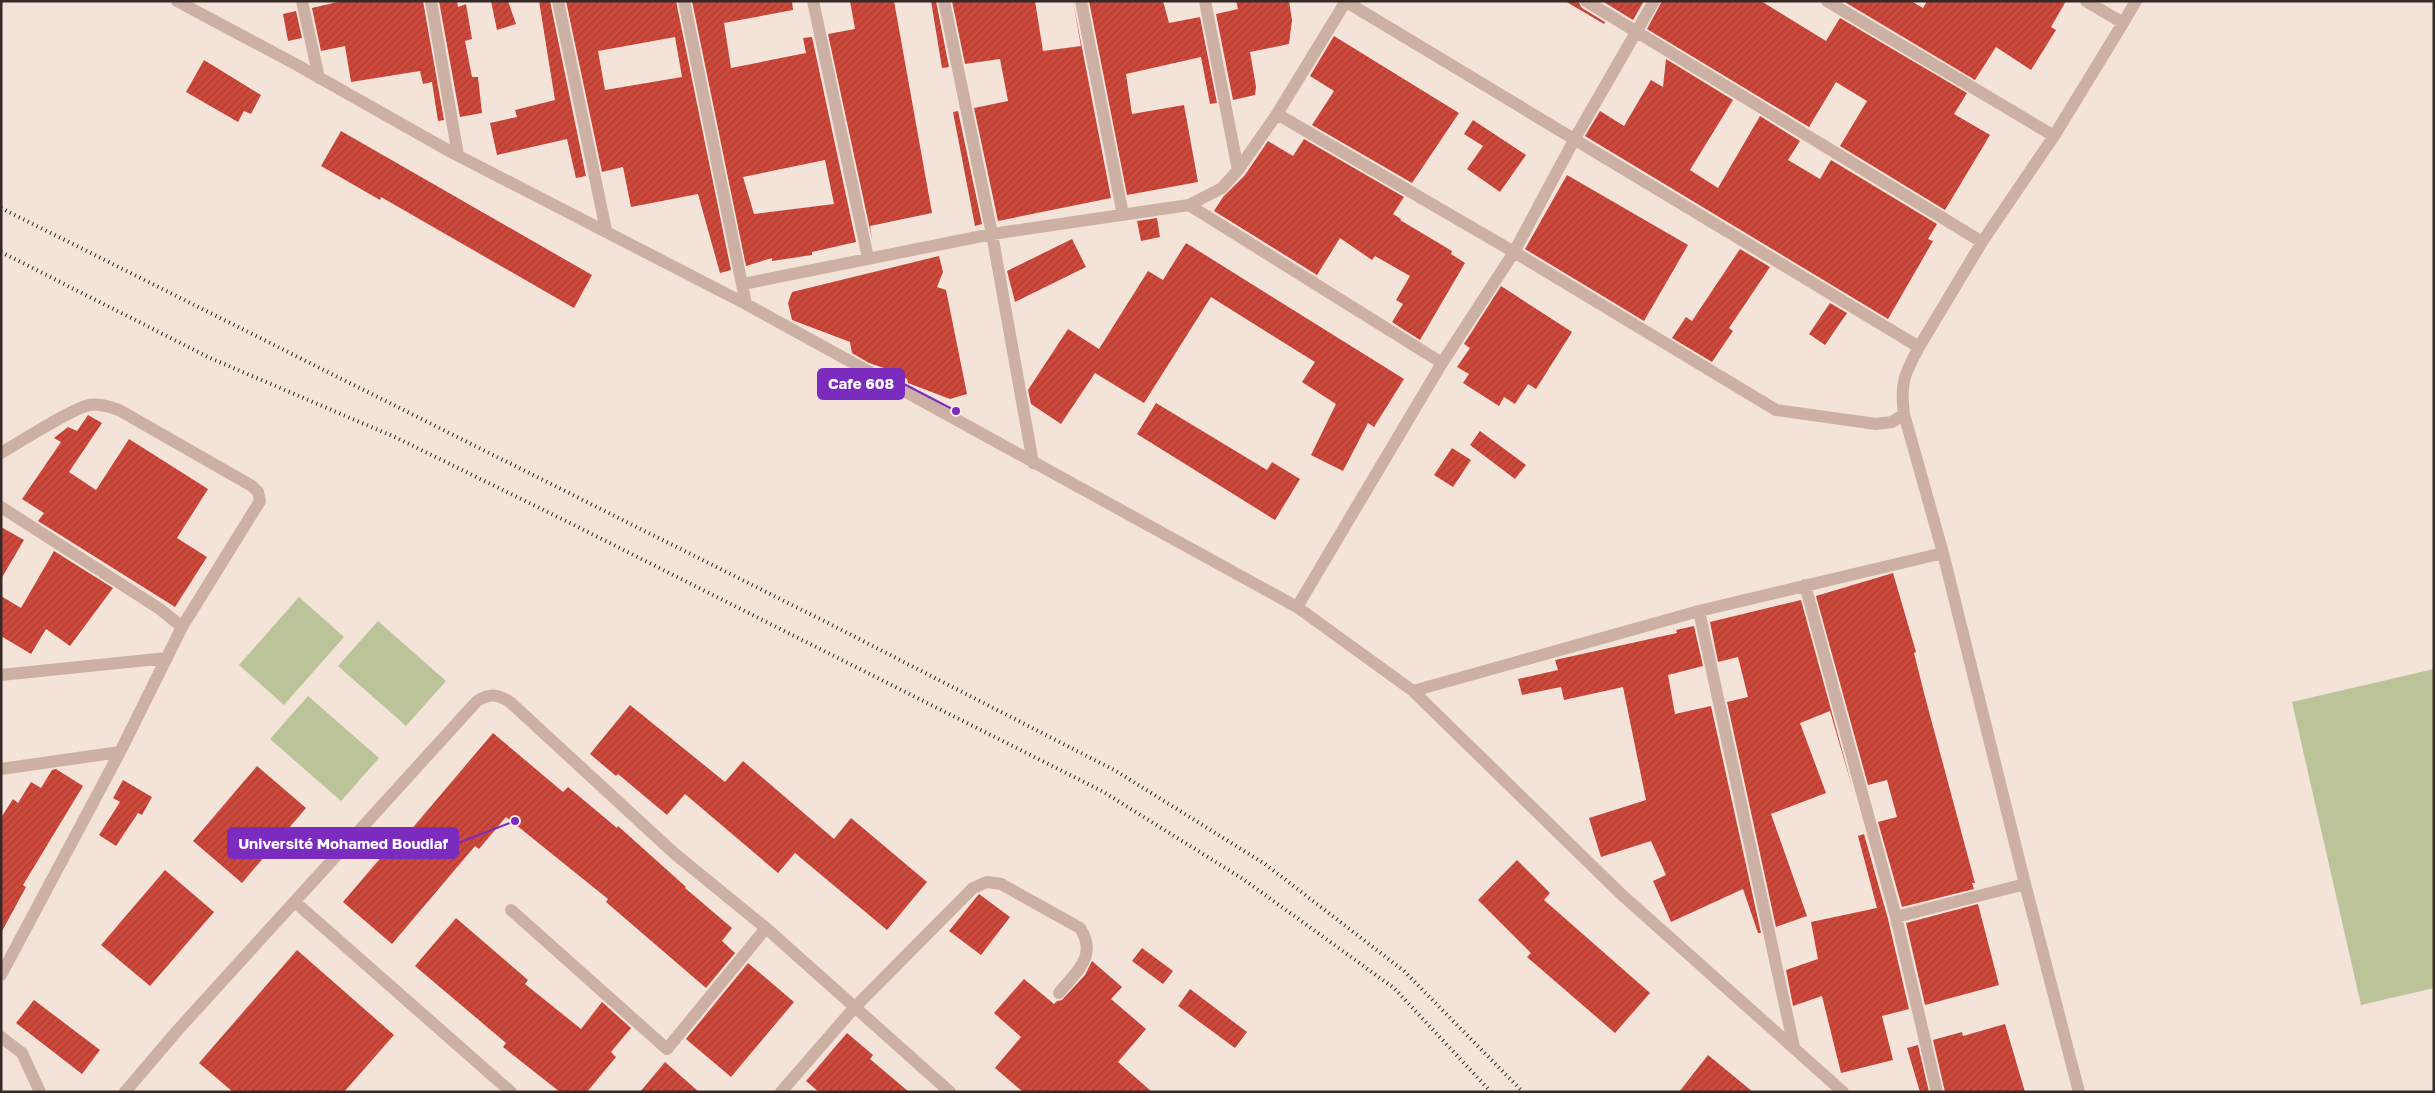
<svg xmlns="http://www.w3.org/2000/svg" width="2435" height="1093" font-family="'Golos Text',sans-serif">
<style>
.green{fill:#bbc398}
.building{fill:url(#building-hatch);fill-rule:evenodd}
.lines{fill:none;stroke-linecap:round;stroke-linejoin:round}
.minor{stroke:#ccb0a4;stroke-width:12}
.rail{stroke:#372926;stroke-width:4;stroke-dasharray:1 4;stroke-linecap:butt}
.leader{fill:none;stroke:#7b2cbf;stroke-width:2}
.callout-dot{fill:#7b2cbf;stroke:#fbeee6;stroke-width:2}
.callout{fill:#7b2cbf;stroke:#7b2cbf;stroke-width:2}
.callout-label{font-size:15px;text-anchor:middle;font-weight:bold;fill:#fff}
</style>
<defs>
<pattern id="building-hatch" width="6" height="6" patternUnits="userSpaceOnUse" patternTransform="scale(1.25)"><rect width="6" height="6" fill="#ce493c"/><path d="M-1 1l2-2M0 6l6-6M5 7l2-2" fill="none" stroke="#a83d32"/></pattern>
</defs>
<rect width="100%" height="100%" fill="#f3e3d9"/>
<!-- green -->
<path class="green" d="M299,597l45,40 -60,68 -45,-40z
M378,621l68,60 -40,45 -68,-60z
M2434,669v319l-73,17 -69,-303z
M308,696l71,62 -38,43 -71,-62z"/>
<!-- building -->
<path class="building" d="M342,1h81l21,119 -6,1 -6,-39 -9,2 -3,-13 -69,11 -6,-36 -24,5 -9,-43z
M439,1h18l1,6 8,-3 6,35 -7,2 7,36h6l4,36 -22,4z
M491,1h17l8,23 -19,6z
M539,1h11l36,175 -10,2 -9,-39 -70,16 -7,-32 27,-6 -2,-7 40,-10z
M566,1h110l55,269 -11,3 -22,-79 -67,13 -8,-40 -21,5zM675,37l7,40 -77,13 -7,-39z
M692,1h100l1,9 -69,13 7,45 75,-15 -3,-15 9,-1 44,205 -44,10v3l-40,6v-3l-26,8zM825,160l9,44 -80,10 -11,-37z
M850,1h44l38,212 -62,13 2,13 -44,-205 27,-5z
M931,1h5l13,66 -7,1z
M952,1h83l8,50 38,-5 -8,-45 38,197 -113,23 -24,-113 34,-7 -8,-42 -35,5z
M1089,1h74l6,22 31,-6 17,86 -7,1 -9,-47 -75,17 6,40 52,-9 14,77 -71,13z
M1236,1h53l3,19 -3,24 -39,8 6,35 -1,8 -22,5 -17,-86 22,-5z
M1565,1h13l4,7 23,14 -1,2z
M1602,1h42l-11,19z
M1662,1h99l65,40 14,-23 127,75 -13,21 36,21 -45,75 -105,-64 27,-45 -31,-19 -27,45 -162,-98z
M1843,1h68l12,7 4,-7h139l-15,26 5,3 -25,40 -35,-23 -21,33z
M296,11l6,27 -14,3 -5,-27z
M1334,36l125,77 -47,70 -100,-58 22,-34 -24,-15z
M1666,59l67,41 -43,70 28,18 42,-72 40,25 -12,19 32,19 11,-19 106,64 -9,15 5,2 -45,78 -303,-183 15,-25 24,15 27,-46 12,7z
M204,60l57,35 -10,19 -7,-3 -6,11 -52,-30z
M958,111l24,113 -7,2 -22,-114z
M1473,120l53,35 -26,37 -33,-23 16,-23 -19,-12z
M341,131l251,144 -18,33 -193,-111 -1,3 -59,-34z
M1304,139l100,58 -11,17 8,5 -1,1 52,31 -1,3 14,9 -45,77 -28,-18 11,-18 -7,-4 14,-24 -35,-20 -3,4 -32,-22 -23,37 -103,-64 9,-14 22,-22 23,-34 25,15z
M1567,175l121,70 -44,76 -119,-72z
M1157,218l3,19 -19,4 -4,-20z
M1072,239l14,28 -71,35 -8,-31z
M1186,243l218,136 -30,48 -6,-4 -25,48 -32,-16 25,-51 -34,-22 13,-20 -104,-65 -67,106 -49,-30 -34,51 -30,-20 -3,-14 40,-61 31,20 49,-78 15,9z
M1740,249l30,18 -41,61 4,3 -21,31 -40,-24 14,-21 6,4z
M939,256l4,16 -6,15 9,3 21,104 -17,5 -42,-16 -1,-4 -13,-5 -1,-3 -24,-8 -17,-10 -2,-11 -58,-22 -4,-17 4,-11z
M1501,286l71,46 -36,57 -8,-5 -13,20 -11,-7 -5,9 -36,-23 6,-9 -12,-7 13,-19 -6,-4z
M1830,303l17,10 -22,32 -16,-11z
M1156,403l111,67 5,-8 28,17 -25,41 -138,-86z
M88,415l14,8 -33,49 27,18 33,-51 79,50 -31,49 30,19 -32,50 -137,-86 6,-8 -22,-14 39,-57 -7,-4 14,-11 9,4z
M1480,431l46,34 -11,14 -45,-34z
M1452,448l19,12 -18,27 -19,-12z
M1,527l23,13 -23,39z
M54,551l59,37 -43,58 -24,-17 -15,25 -30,-18v-40l20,12z
M1893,573l23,79 -2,1 10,40 51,190h-3l2,6 -72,18 -24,-85 19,-5 -10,-37 -19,5 -52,-189z
M1801,600l52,190 -23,-79 -30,12 26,70 -55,21 36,102 -31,11 -49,-225 21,-5 -10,-40 -20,5 -8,-40z
M1694,626l9,40 -35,9 7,39 36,-8 50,227h-3l-15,-44 -72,33 -18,-41 13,-6 -15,-34 -50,16 -12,-39 57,-18 -23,-113 -59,13 -3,-13 -39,8 -4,-16 40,-9 -3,-10 122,-27 -1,-3z
M630,705l95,77 18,-21 91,78 17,-21 76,64 -40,48 -92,-77 -17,20 -93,-79 -18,21 -49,-41 -2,2 -26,-22z
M493,733l70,59 5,-5 49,41 1,-2 68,61 -1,1 47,40 -10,13 13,12 -29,35 -100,-86 2,-3 -102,-82 -27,32 -4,-3 -83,98 -49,-42 63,-74 4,3z
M257,766l49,42 -64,75 -49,-42z
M56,769l27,17 -60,99 3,2 -25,46v-115l12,-19 5,4 13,-21 10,6 11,-18z
M123,780l29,17 -10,18 -4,-2 -22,33 -17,-11 21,-33 -7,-4z
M1862,827l26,92 21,90 -27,7 11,44 -52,13 -19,-77 -29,10 -7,-36 32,-11 -7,-37 66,-14 -19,-72 6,-2z
M1517,860l33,33 -6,7 106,93 -35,40 -88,-76 4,-4 -53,-53z
M165,870l49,42 -64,74 -49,-41z
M979,894l31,23 -29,38 -32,-24z
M1978,904l21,81 -74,20 -19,-82z
M456,918l72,62 -3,4 56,45 21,-27 29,26 -20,24 5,5 -29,35h-27l-57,-45 3,-4 -91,-77z
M1142,948l31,23 -10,13 -31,-23z
M297,950l97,85 -50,57h-111l-34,-29z
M1092,961l30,26 -11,12 35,30 -28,33 34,30h-129l-28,-24 26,-31 -27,-24 30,-34 30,25 3,-3 5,-1 23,-25z
M748,963l46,39 -63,75 -45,-38z
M1190,989l57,43 -12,16 -57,-42z
M34,1000l66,50 -18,24 -66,-51z
M2005,1024l20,68h-80l-12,-52 29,-8 1,4z
M847,1033l26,22 -3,4 39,33h-90l-13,-11z
M1918,1045l11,47h-9l-13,-44z
M1708,1055l45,37h-74z
M665,1062l34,30h-59z"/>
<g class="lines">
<!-- minor -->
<path class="minor" d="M177,1l120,64 154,87 295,152 551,303 116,84 208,203 222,198
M302,1l17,77
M431,1l27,154
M558,1l48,229
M684,1l62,303
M813,1l55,257
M944,1l48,233 41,229
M1081,1l42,214
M1205,1l33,169
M1345,1l574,346 63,-105
M1586,1l396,241 72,-106
M1827,1l227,135 69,-113
M2086,1l37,22 13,-22
M1277,114l237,138 262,158 100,14 16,-2 12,-8c-4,-31 0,-39 15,-67
M1189,205l253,158
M743,284l249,-50 197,-29 33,-17 16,-18 39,-56 69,-113
M1904,414l39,139
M1,453c23,-13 64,-41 88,-48 10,-2 21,2 30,5l133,76 6,6 2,9 -78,126 -62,125 -119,223
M1,507l159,102 22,18
M1805,585l91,332 41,175
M1297,607l145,-244 72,-111 60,-112 80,-139
M1699,611l95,436
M1,675l166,-17
M1413,691l286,-80 244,-58 82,331 54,208
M1,769l119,-17
M295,902l216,190
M511,910l156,139 99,-121
M1896,917l129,-33
M1,1037l21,16 18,39
M125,1092l51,-60 301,-331c13,-8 20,-7 33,1l165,152 91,74 184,164
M781,1092l73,-84 119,-120 14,-6 14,2 79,44c18,28 -3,43 -21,65"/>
<!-- rail -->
<path class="rail" d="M1,208l827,415 288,148 149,93 139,107 119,121
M1,252l209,106 187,80 175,86 530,267 141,88 151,109 97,104"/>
</g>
<!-- callouts -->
<path class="leader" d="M956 411L904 384M515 821L458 843"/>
<g class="callout-dot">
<circle cx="956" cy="411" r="5"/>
<circle cx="515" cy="821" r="5"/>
</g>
<g class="callout">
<rect x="818" y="369" width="86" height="30" rx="5"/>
<rect x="228" y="828" width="230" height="30" rx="5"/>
</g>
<g class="callout-label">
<text x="861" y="389">Cafe 608</text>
<text x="343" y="849">Université Mohamed Boudiaf</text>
</g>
<!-- border -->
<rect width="2435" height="1093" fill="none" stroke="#372926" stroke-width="5"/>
</svg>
